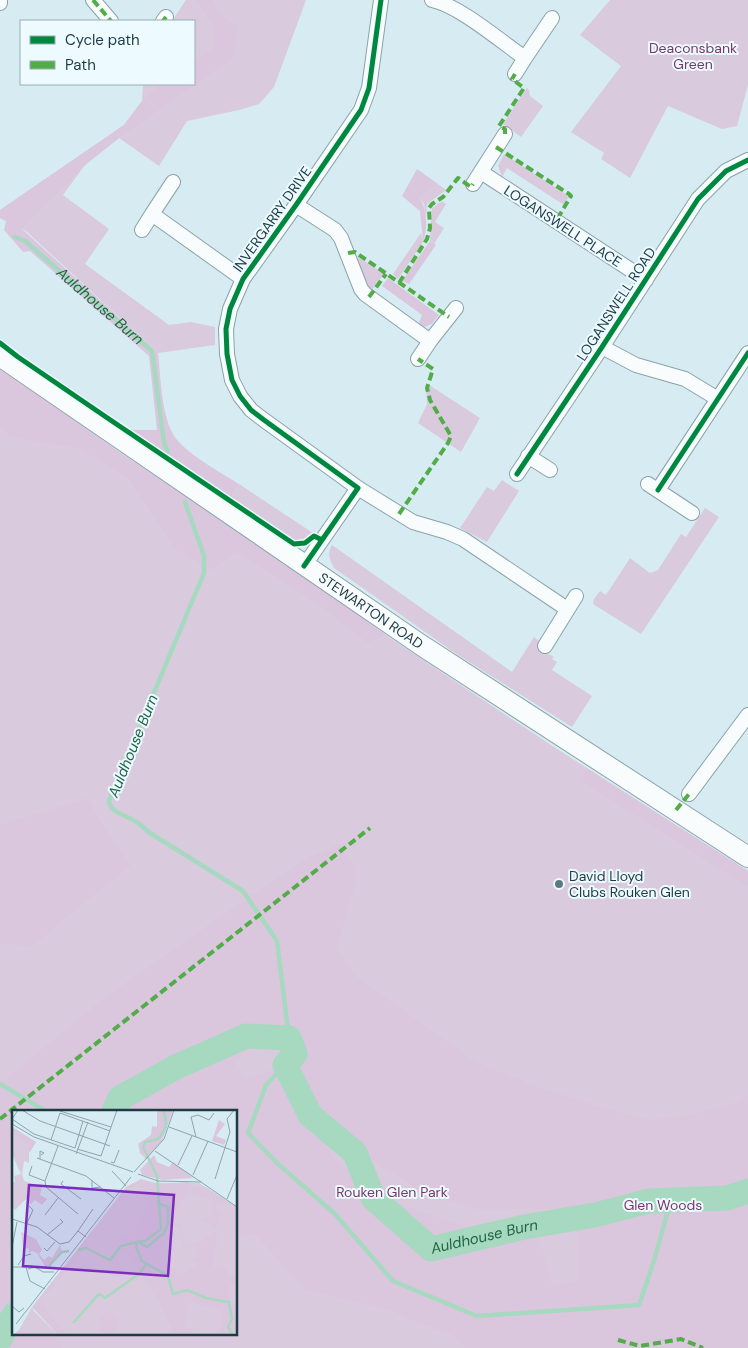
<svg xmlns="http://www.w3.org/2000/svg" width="748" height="1348" font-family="'DM Sans',sans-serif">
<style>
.green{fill:#d9cade;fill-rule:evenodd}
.forest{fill:#dac7de;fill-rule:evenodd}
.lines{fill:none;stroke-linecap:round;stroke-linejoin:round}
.stream{stroke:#a7d8c0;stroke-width:4.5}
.river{stroke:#a7d8c0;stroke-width:25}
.minor-casing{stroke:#8aa2a8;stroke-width:16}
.secondary-casing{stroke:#8aa2a8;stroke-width:22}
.minor{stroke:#f9fcfd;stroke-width:14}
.secondary{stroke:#f9fcfd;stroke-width:20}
.quiet{stroke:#52ac47;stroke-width:4;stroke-dasharray:8 4;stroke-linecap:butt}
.cycleway-casing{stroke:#edfaff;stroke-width:8}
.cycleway{stroke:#00873e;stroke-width:5}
.poi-dot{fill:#5e7981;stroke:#edfaff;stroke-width:2}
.labels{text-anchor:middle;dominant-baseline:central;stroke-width:4;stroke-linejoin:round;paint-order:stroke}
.park-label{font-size:14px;fill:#783768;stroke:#edfaff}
.street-label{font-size:14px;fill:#1e3b44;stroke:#edfaff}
.poi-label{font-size:14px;fill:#1e3b44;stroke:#edfaff;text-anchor:start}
.water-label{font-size:15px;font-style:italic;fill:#226643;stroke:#edfaff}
.inset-river{fill:none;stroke:#a7d8c0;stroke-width:2.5}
.inset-road{fill:none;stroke:#8ca5ac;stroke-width:1}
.view{fill:#7b2cbf;fill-opacity:0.15;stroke:#7b2cbf;stroke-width:2.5}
.inset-edge{fill:none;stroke:#1e3b44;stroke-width:2.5}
</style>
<rect width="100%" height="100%" fill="#d6ecf2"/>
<!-- green -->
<path class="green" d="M186,0h120l-32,87 -15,17 -20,6 -52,11 -28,45 -40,-28 -34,27 -22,30 46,34 -24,35 84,61 22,-3 24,5v18l-57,8 -132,-122 -26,-13v-8l124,-85 18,-24 1,-17h51v-63h-22z
M610,0h138v85l-11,41 -15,3 -54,-23 -38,72 -29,-19 3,-6 -33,-21 50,-66 -41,-31z
M527,88l2,2 1,6 13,10 -22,31 -18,-13z
M504,154l63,41 1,3 -4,7 -57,-37 -5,9 -4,-11z
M438,184l8,6 -19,14 -1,14 -2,-14 -4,-6z
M442,201l4,3 -11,18 9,6 -10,16 -4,-3 2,-33z
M421,233l2,9 -25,37 -5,-5z
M357,256l27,18 -13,17 -8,-16z
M0,368l115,81 203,137 75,54 161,107 194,124v477h-748zM14,1112h222v222h-222z
M426,383l54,35 -19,34 -43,-29 9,-19z
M502,480l17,11 -32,51 -27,-14 27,-41 7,4z
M239,484l74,49c-9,8 -14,10 -25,4l-57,-39z
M705,508l14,9 -78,117 -48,-30 1,-5 6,-8 6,4 24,-37 20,15 8,-3 23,-36 5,3z
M332,545l180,127 22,-35 5,4v8l15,8 -2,2 5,3 -5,8 40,26 -20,31 -114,-72 -124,-87c-5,-9 -7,-14 -2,-23z"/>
<!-- forest -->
<path class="forest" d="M196,0h17l7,14 18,13 -5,31 -114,80 -34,27 -63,64 136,124c3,25 3,71 21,89 15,16 41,30 60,42l-8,14 -100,-68h26l-8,-74 -119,-105 -7,1 -19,-22 2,-9 -6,-3v-8l124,-85 18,-24 19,-17h33v-24l19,-11 2,-22z
M417,169l21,15 -18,14c7,12 8,31 3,44l-3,-31 -18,-15z
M430,241l6,4 -27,39 -7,-3z
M388,278l51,37 -7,9 -8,3 -6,-2 4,-10 -40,-29z
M0,368l115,81 203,137 67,49 -17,8 -51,-40 -81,-51 -25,18 -36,-21 -47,-71 -47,-29 -70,-12 -11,-9z
M586,768l162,103v16l-168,-107z
M88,798l11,21 32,46 -61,49 -37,32 -33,-2v-119z
M338,845l17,20 1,19 -20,65 21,28 117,84 64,26 66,21 45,12 46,-6 43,-13 10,-5v252h-283l-12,-13 -35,-12 -34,-15 -79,-18 -50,-56 -19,3v-125h-222v222h42l7,14h-63v-264l103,-85 144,-101 58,-39zM272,1040l12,6 -10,23 -28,10 -11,-18 12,-11zM337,1133l40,31 47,28 51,17h102l1,72 -26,4 -8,-31 -7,-20 -28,1 -45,-9 -99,-34 -19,-23 -14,-13 -9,-15z"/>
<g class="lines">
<!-- stream -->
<g class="stream">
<path id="s1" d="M15,237l10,4 127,110 12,92 4,9"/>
<path d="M185,502l19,54v17l-92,220 -3,8 1,4 5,6 22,11 13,11 93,58 34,50 12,97"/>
<path d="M285,1065l-19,20 -18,48 29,30 58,51 58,67 84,35 162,-11 14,-41 18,-64"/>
<path d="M0,1084l47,28"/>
</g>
<!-- river -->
<g class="river">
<path id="s2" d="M114,1112l6,-14 56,-31 70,-31 43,2 6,16 -10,11 25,50 45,38 18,45 58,51 93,-22 71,-12 54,-14 78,-3 21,-7"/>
<path d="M0,1339l14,-24"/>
</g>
<!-- minor casing -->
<g class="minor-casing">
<path id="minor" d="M93,0l18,21
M432,0c28,6 68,41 93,58l27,-40
M0,3v-3
M163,21l3,-4
M515,74l10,-16
M481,172l165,108
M173,182l-21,32 91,65
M473,184l32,-50
M296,205l39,25 6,8 20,51 4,5 65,47 26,-33
M142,230l10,-16
M602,347l34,18 49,14 33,20
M418,359l12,-18
M528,456l22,14
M517,474l85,-127 96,-148 28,-28 22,-11
M648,484l44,29
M358,488l55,34 34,10 16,7 104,70
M658,490l90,-137
M304,566l54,-78 -94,-68 -13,-10 -11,-14 -8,-16 -5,-26 -1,-25 4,-20 13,-30 53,-74 65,-95 8,-22 12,-88
M545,646l31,-50
M689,794l59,-79"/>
</g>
<!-- secondary casing -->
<g class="secondary-casing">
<g id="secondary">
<path id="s3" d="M0,356l421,289 327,212"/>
</g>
</g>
<!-- minor -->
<use href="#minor" class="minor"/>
<!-- secondary -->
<use href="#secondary" class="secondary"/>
<!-- quiet -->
<path class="quiet" d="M93,0l18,21
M163,21l3,-4
M505,134v-5l-6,-3 25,-38 -12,-9 3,-5
M496,147l73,47 2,2 -15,25
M348,253l7,-1 94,65
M399,283l28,-44 3,-11 -1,-20 3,-4 11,-7 15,-19 13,9 2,-3
M369,297l17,-23
M399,514l49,-71 3,-7 -21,-36 -3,-12 6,-19 -15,-10
M676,810l13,-16
M0,1119l370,-291
M618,1340l22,6 41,-7 22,9"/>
<!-- cycleway casing -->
<g class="cycleway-casing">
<path id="cycleway" d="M0,343l18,14 88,60 188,127 11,-1 9,-7 8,4
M517,474l85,-127 96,-148 28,-28 22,-11
M658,490l90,-137
M304,566l54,-78 -94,-68 -13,-10 -11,-14 -8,-16 -5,-26 -1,-25 4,-20 13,-30 53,-74 65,-95 8,-22 12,-88"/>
</g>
<!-- cycleway -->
<use href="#cycleway" class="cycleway"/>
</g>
<!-- markers -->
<circle class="poi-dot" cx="559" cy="884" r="5"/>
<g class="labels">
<!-- park labels -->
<g class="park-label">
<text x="693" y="48">Deaconsbank<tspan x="693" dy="16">Green</tspan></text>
<text x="392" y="1192">Rouken Glen Park</text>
<text x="663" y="1205">Glen Woods</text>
</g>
<!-- street labels -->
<g class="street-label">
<text transform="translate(272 219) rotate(-55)">INVERGARRY DRIVE</text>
<text transform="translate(563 226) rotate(33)">LOGANSWELL PLACE</text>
<text transform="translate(616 304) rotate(-57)">LOGANSWELL ROAD</text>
<text stroke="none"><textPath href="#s3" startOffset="450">STEWARTON ROAD</textPath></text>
</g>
<!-- poi labels -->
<g class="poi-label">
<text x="569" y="876">David Lloyd<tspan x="569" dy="16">Clubs Rouken Glen</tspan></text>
</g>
<!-- water labels -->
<g class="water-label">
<text stroke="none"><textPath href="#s1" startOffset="110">Auldhouse Burn</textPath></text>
<text transform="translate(133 746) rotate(-68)">Auldhouse Burn</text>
<text stroke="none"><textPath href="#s2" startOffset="526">Auldhouse Burn</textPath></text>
</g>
</g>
<!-- overview -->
<g transform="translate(12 1110)">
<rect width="225" height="225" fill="#d6ecf2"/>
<path d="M0,17l24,15 -7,11v10l-5,-2 -2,13 2,7 18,6 -2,8 7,4 -5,6 -7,-5 -4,4 -5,-5 -11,11 -3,-3v-25h3l-1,-6 7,-2 -9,-20zM139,73h48l38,24v128h-175l-27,-31 88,-113 5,-5zM9,122l15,7 6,11 -3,4 5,6 5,-4 3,2 8,-13 2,6 -16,17 -9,-15 -5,-2 -3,2v-4l-6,-2zM20,197l2,4 24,24h-46l7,-5z" fill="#d9cade"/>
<path d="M145,0h16l-11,31 -16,18 -6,-6 -2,-9 13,-9 1,-9 5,1zM207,10l6,4 -9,12 10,4 -2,5 -12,-4zM0,17l24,15 -6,10 -3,-9 -15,-11zM142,45l3,7 12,5 4,-5 20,16 -30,2 -21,-5 -2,-5zM129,69l18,5 30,-2 1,12 -9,6 -8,21 8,5 4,21 19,-7v-7l6,5 3,-6 3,1 -1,9 7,-23 -9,41 1,8 6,-4 10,11 7,2v9l-7,-1 -2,6 3,10 5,3 1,-3v34h-21l5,-8v-16l-32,-9 -5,23 14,10h-31l5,-6 -14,-29 -42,-64 12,1 13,-14 7,-19 -3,-14 -7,-4 -14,5 -14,18 16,-22zM161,115l7,3 4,22 16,-7 -6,3 4,11 -6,2 4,7 -18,9 -6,-8 -7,2 -7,-19zM178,76l17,2 17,12 -2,5 -5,-1 -1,5 5,2 -6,19 -4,-7 -11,-3 13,-6 -2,-5 3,-7 -23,-9zM82,119l-11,22 -8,5 -5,12 -29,31 5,11 22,25h-10l-26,-28zM105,148l8,11 -1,9 -11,-2 -3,-14zM96,201l10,6v8l-7,10 -12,-4 1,-13z" fill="#dac7de" fill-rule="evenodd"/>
<path class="inset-river" d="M152,0l2,15 -2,6 -6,8 -13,3 -2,5 14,29 4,53 -16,12 -8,1 -1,5 6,14 26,15 5,18 14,-4 19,8 23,4 3,17 -4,8 5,8M128,133l7,4 17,-14 4,-9v-17l-11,-4M66,140l8,-2 24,12 11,-14 16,-4M37,156l13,-14 7,-1M61,213l26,-29 6,4 34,-24 8,-11"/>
<path class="inset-road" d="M6,0l-6,9 22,15 41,14M10,0l18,11 70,25M48,1l51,16M48,3l50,18M0,14l22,13 99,35M157,17l68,25M184,27l-5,-20 7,-2 11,5 5,-7M39,30l9,-27M46,36l-13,35 1,6 32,27M63,38l8,-27M65,39l24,7 16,-46M143,41l46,31M64,44l12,-32M25,48l49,18 28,22M28,49v-8l4,2 -3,2M99,52l3,1 5,-13M166,55l14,-29M20,56l-3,9 16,6M100,61l14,15M122,62l30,-33 10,-29M126,64l20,7 43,1 36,25M181,65l15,-34M203,69l15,-47 -3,-13 7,-9M80,70v8l9,-1M51,71l-2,3 20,15M215,89l10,-24M33,105l13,-17M0,109l25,8 23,17 9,-2 9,-11 8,6M14,115l7,-15 -4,-4M66,121l15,-22M35,125l16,-13 -3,-3M0,137l5,-25M32,138l3,3 8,-9M6,155l6,-9 7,-2M0,157h14l4,14 15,8M16,159l7,-2 8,5h11M0,196l7,6 5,-4M4,214l115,-147"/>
<path class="view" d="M17,75l145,10 -6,81 -145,-10z"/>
<rect width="225" height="225" class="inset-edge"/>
</g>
<!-- legend -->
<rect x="20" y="20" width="175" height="65" fill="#edfaff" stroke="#9aaeb4"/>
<rect x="30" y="36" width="25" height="8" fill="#00873e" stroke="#9aaeb4"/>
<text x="65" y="45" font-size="15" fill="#1e3b44">Cycle path</text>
<rect x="30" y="61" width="25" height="8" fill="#52ac47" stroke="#9aaeb4"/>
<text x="65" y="70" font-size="15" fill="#1e3b44">Path</text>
</svg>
